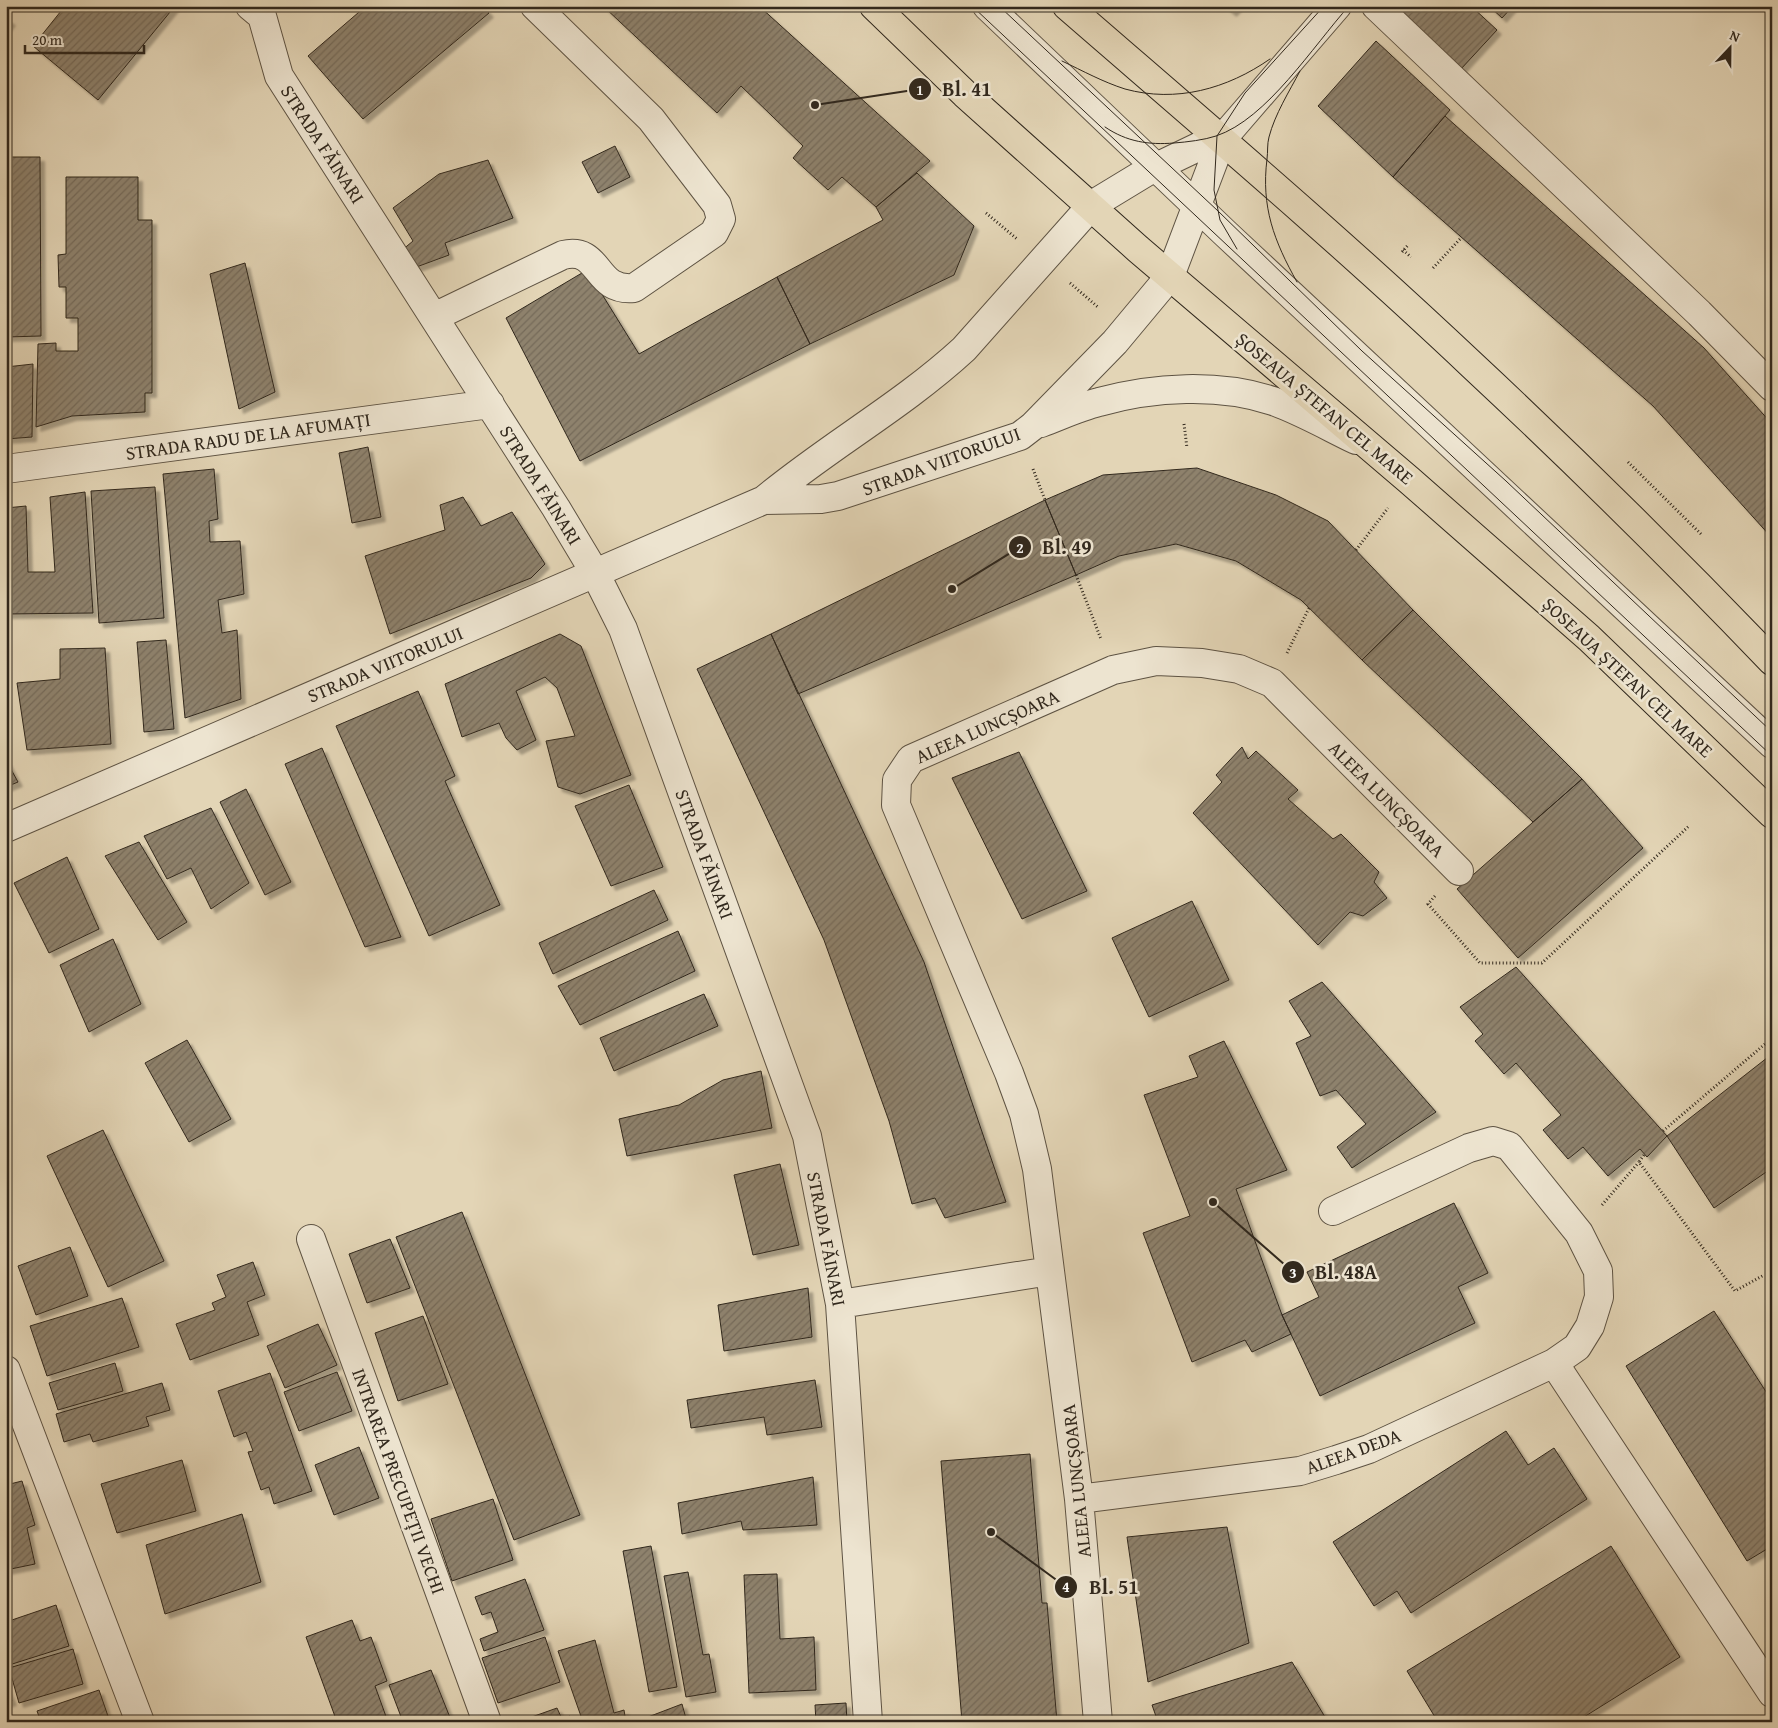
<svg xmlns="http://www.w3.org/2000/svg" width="1778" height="1728" font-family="'Gentium Book Plus',serif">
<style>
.building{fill:url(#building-hatch);stroke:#31281d;filter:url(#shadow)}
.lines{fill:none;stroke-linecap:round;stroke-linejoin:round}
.minor-casing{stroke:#5e5343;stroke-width:30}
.major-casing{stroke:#31281d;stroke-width:30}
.path{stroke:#31281d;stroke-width:3;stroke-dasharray:1 2.5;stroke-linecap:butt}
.minor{stroke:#ede4d0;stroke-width:28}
.major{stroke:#e3d5b6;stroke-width:28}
.tram{stroke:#31281d;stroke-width:1}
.labels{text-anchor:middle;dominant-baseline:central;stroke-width:5;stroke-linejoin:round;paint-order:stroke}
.street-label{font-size:19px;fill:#31281d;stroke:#ede4d0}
.leader{fill:none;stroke:#31281d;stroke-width:2}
.callout-dot{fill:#31281d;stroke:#ede4d0;stroke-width:2}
.mark-label{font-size:15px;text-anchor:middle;font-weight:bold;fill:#fff}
.callout-label{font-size:20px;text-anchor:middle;font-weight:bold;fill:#31281d;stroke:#ede4d0;stroke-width:5;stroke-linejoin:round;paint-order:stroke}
</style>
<defs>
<pattern id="building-hatch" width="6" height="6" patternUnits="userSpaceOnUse" patternTransform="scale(1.25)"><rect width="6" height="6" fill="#8e826d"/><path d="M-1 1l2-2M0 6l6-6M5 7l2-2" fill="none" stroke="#756a59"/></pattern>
<filter id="shadow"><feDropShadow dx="4.5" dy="4.5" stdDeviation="1" flood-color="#0004"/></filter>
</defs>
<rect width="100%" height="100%" fill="#e3d5b6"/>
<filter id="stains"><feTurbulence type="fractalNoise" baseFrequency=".004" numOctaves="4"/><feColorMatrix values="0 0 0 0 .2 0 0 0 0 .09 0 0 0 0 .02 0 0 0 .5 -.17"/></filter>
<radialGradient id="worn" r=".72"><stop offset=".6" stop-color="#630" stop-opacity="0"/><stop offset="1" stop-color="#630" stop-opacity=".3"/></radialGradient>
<!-- building -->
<path class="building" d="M65,6h110l-77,94 -65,-54z
M366,6h117l6,7 -126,106 -55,-63z
M603,6h156l171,155 -54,46 -34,-30 -14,13 -35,-32 10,-12 -62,-60 -24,27z
M1225,6h13l-6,6z
M1410,6h61l26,24 -36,39 -59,-54z
M1489,6h24l-11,12z
M6,18l5,3 -5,7z
M1376,41l74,69 -57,67 -75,-71z
M1445,116l259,232 68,76v114l-119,-132 -260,-229z
M615,146l15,31 -32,16 -16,-31z
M6,157h34l1,179 -35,1z
M488,160l25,58 -68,25 4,12 -38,14 -10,-18 12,-10 -20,-33 46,-34z
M917,173l57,53 -20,49 -144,69 -33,-67 106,-57 -7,-13z
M66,177h72v43h14v173h-7v19l-73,4 -36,11 2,-83 18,-1v8h22v-33h-12v-31h-7l-1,-32 8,-1z
M245,263l30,129 -36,17 -29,-135z
M587,270l52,84 138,-77 33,67 -230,117 -74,-143z
M33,364l-1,73 -26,2v-72z
M368,447l13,70 -29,6 -13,-70z
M1197,468l79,27 52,26 85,89 -51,50 -61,-60 -65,-39 -60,-17 -57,12 -43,19 -31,-75 58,-25z
M214,469l4,50 -9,2 1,21 30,-1 4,53 -26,6 4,33 15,-3 4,69 -56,19 -22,-244z
M155,487l9,131 -65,5 -8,-132z
M85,492l8,121 -87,1v-106l20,-2 2,66h27l-5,-75z
M463,497l18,29 31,-14 33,52 -14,14 -141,56 -25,-78 80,-26 -5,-25z
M1045,500l31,75 -278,119 -27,-60z
M1413,610l169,169 -49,43 -171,-162z
M560,634l21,12 50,129 -51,19 -22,-7 -12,-46 29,-5 -18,-48 -12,-11 -29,14 20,49 -19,10 -11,-12 -7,-15 -37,14 -17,-53z
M771,634l153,328 82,240 -61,16 -10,-20 -23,6 -23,-83 -65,-181 -127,-271z
M166,640l8,89 -30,3 -7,-90z
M105,648l6,96 -84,6 -10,-67 43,-4v-30z
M418,691l37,85 -10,5 55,124 -71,31 -93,-210z
M1242,747l6,12 8,-8 42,39 -10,9 45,40 8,-5 38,38 -5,10 13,16 -24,18 -13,-4 -32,33 -125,-132 29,-31 -6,-7z
M322,748l79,189 -36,10 -80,-183z
M1019,752l68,139 -65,28 -70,-141z
M6,760l12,22 -12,5z
M1582,779l61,69 -125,110 -61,-69z
M629,785l34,82 -52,19 -36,-80z
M246,789l45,93 -26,13 -45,-93z
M211,808l38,75 -38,26 -20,-41 -24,11 -23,-43z
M139,842l48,80 -29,18 -53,-84z
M67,857l32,72 -50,24 -35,-70z
M654,890l14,30 -115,54 -14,-31z
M1192,901l37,79 -80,37 -37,-79z
M678,931l17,40 -115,54 -22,-39z
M113,939l28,65 -52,28 -29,-67z
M1516,967l151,169 -20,21 -7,-8 -32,27 -25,-29 -15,12 -25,-29 18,-15 -45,-52 -12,11 -29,-33 8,-7 -23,-27z
M1322,982l114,130 -84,56 -15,-21 29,-23 -30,-34 -16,6 -24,-53 15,-7 -22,-35z
M704,994l14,32 -104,45 -14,-33z
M187,1040l44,79 -42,23 -44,-79z
M1224,1041l63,129 -51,19 46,126 9,19 -39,18 -7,-12 -53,22 -49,-129 47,-17 -46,-121 54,-18 -9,-21z
M1772,1054v114l-58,40 -47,-72z
M761,1071l11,57 -145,28 -8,-37 60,-14 44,-25z
M103,1130l61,131 -56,26 -61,-131z
M780,1164l19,81 -46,10 -19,-80z
M1454,1203l34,70 -30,14 17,36 -155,73 -38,-81 37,-18 -12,-25z
M462,1212l118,303 -66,25 -118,-303z
M390,1239l20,49 -43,15 -18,-49z
M70,1247l18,49 -52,19 -18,-49z
M253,1262l12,33 -18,7 12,33 -69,25 -14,-36 39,-14 -3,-7 14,-6 -9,-22z
M808,1288l4,49 -88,14 -6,-46z
M122,1298l17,49 -92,29 -17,-50z
M1714,1311l58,90v145l-25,15 -121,-195z
M423,1316l25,68 -50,17 -23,-68z
M318,1324l19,41 -52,23 -18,-42z
M115,1363l8,28 -65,19 -9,-27z
M337,1372l15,39 -53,20 -15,-39z
M270,1373l42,118 -38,13 -5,-17 -8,3 -13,-38 5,-1 -7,-19 -12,5 -16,-46z
M815,1380l7,47 -55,8 -3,-18 -73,11 -4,-28z
M162,1383l8,27 -24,7 3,9 -56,16 -3,-8 -26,8 -8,-28z
M1506,1431l22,34 26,-17 33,51 -176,114 -14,-22 -23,15 -41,-64z
M359,1447l20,51 -45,17 -19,-50z
M1030,1454l12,149h5l10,119h-95l-21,-261z
M182,1460l14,51 -79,22 -16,-49z
M813,1477l4,48 -74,5 -2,-9 -59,13 -4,-31z
M22,1481l13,44 -8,3 8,36 -29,6v-85z
M493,1499l20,61 -61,21 -21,-62z
M242,1514l19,68 -96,32 -19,-69z
M1227,1527l22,116 -101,39 -21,-145z
M651,1546l26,141 -28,5 -26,-141z
M1611,1546l69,111 -104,65h-138l-31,-51z
M688,1572l15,83 6,-1 7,38 -30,5 -22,-121z
M777,1574l3,65 34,-2 2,53 -67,3 -5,-118z
M525,1579l19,51 -60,21 -4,-12 18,-7 -7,-20 -9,3 -7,-18z
M56,1605l13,41 -63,20v-44z
M352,1620l8,21 11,-4 16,44 -12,5 13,36h-51l-31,-85z
M545,1637l15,45 -62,21 -16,-45z
M595,1640l19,73 10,-3 2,12h-43l-25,-71z
M73,1649l10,35 -64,19 -10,-35z
M1292,1662l36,60h-170l-6,-17z
M431,1670l20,50 -48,2 -14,-37z
M6,1686l6,15 -6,2z
M99,1690l11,32h-69l-4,-11z
M846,1703l1,19h-31l-1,-17z
M682,1704l5,18h-37l-2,-5z
M557,1708l5,11 8,-3 2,6h-45l-1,-3z
M779,1718v4h-36v-3z
M743,1719v3h-25z"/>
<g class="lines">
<!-- minor casing -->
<g class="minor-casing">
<path id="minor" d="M250,6l12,10 17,60 277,432 39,65 28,56 184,507 33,168 28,418
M987,6l239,228 546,510
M1376,6l323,307 73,74
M434,317l129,-62c39,-9 30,37 71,33l80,-55 7,-14 -4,-14 -66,-86 -116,-113
M1041,423c19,-7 38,-16 58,-21 54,-15 120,-19 174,-1 28,10 56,26 83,39
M6,469l484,-65
M764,500l57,-1 17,-3 182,-60 13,-10 82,-84 55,-66 52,-137 115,-133
M6,828l758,-328c65,-54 138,-94 200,-151l128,-144 56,-34 50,-24 24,-8
M1333,1211l136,-63 24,-7 16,5 70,87 19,38 1,26 -9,29 -13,21 -23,16
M311,1239l176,483
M840,1304l210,-33
M6,1370l134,352
M1079,1499l221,-28 36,-11 33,-11 185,-86 218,330
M1098,1722l-19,-223 -42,-330 -13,-55 -15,-41 -113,-268 1,-25 14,-21 202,-89 43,-9 46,2 37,6 33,14 187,188"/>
</g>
<!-- major casing -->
<g class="major-casing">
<path id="major" d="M874,6l91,88 173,155 271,231 180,158 183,176
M1067,6c136,118 274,235 405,359 103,96 203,195 300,296"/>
</g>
<!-- path -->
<path class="path" d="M986,213l31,26
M1403,250l8,7
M1402,252l6,-7
M1433,268l28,-30
M1070,283l29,25
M1184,424l3,24
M1628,462l74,73
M1033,469l12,31
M1356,550l32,-42
M1076,575l25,64
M1287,653l22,-45
M1435,896l-7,8 52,59h62l147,-137
M1663,1131l109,-93
M1644,1155l-5,7 96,129 29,-16
M1602,1205l37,-43"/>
<!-- minor -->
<use href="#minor" class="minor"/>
<!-- major -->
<use href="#major" class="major"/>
<!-- tram -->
<path class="tram" d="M972,6l800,750
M999,6l219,205 144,140 144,130 266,251
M1062,61c21,10 41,21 63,28 51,14 102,0 145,-30
M1105,127c22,15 44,18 69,16 13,-1 30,-3 42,-7 51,-17 97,-90 133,-130
M1237,249l-17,-29 -6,-30 3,-54 28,-43 79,-87
M1297,282c-23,-41 -36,-75 -30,-123 1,-7 0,-15 2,-22 6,-23 20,-45 31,-66"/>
</g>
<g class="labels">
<!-- street labels -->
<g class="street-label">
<text transform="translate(323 144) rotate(57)">STRADA FĂINARI</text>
<text transform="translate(1325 408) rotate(40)">ȘOSEAUA ȘTEFAN CEL MARE</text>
<text transform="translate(248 436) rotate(-8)">STRADA RADU DE LA AFUMAȚI</text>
<text transform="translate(941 461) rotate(-20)">STRADA VIITORULUI</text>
<text transform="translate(541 485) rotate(58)">STRADA FĂINARI</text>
<text transform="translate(385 664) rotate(-23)">STRADA VIITORULUI</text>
<text transform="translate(1628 677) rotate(43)">ȘOSEAUA ȘTEFAN CEL MARE</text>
<text transform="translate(987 726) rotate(-24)">ALEEA LUNCȘOARA</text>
<text transform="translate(1387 799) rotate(45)">ALEEA LUNCȘOARA</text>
<text transform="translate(705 854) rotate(70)">STRADA FĂINARI</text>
<text transform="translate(827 1239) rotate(79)">STRADA FĂINARI</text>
<text transform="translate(1353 1451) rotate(-20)">ALEEA DEDA</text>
<text transform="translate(399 1481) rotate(70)">INTRAREA PRECUPEȚII VECHI</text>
<text transform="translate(1076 1481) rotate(-96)">ALEEA LUNCȘOARA</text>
</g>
</g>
<!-- callouts -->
<path class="leader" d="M815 105L920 89M952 589L1020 547M1213 1202L1293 1272M991 1532L1066 1587"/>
<g class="callout-dot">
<circle cx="815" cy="105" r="5"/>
<circle cx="952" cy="589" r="5"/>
<circle cx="1213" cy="1202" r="5"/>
<circle cx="991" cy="1532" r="5"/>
<circle cx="920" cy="89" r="12"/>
<circle cx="1020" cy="547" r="12"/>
<circle cx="1293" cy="1272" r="12"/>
<circle cx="1066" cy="1587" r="12"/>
</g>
<g class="mark-label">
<text x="920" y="95">1</text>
<text x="1020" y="553">2</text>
<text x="1293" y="1278">3</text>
<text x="1066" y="1592">4</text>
</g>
<g class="callout-label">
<text x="967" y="96">Bl. 41</text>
<text x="1067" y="554">Bl. 49</text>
<text x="1346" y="1279">Bl. 48A</text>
<text x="1114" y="1594">Bl. 51</text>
</g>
<!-- margin -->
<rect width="1778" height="1728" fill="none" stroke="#e3d5b6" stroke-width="25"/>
<rect x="8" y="8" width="1763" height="1713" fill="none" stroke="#31281d" stroke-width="2.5"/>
<rect x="12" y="12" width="1753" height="1703" fill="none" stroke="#31281d"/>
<!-- north arrow -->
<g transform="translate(1730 48) rotate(22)" stroke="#ede4d0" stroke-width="4" paint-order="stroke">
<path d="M0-4L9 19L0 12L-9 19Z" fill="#31281d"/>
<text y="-8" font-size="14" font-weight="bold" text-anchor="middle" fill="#31281d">N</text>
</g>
<!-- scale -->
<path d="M25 45v8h119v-8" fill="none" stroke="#31281d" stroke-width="2.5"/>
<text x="32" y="45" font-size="15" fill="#31281d" stroke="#ede4d0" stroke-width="4" paint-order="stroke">20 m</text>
<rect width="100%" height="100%" filter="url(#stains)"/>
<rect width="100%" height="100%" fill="url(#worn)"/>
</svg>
